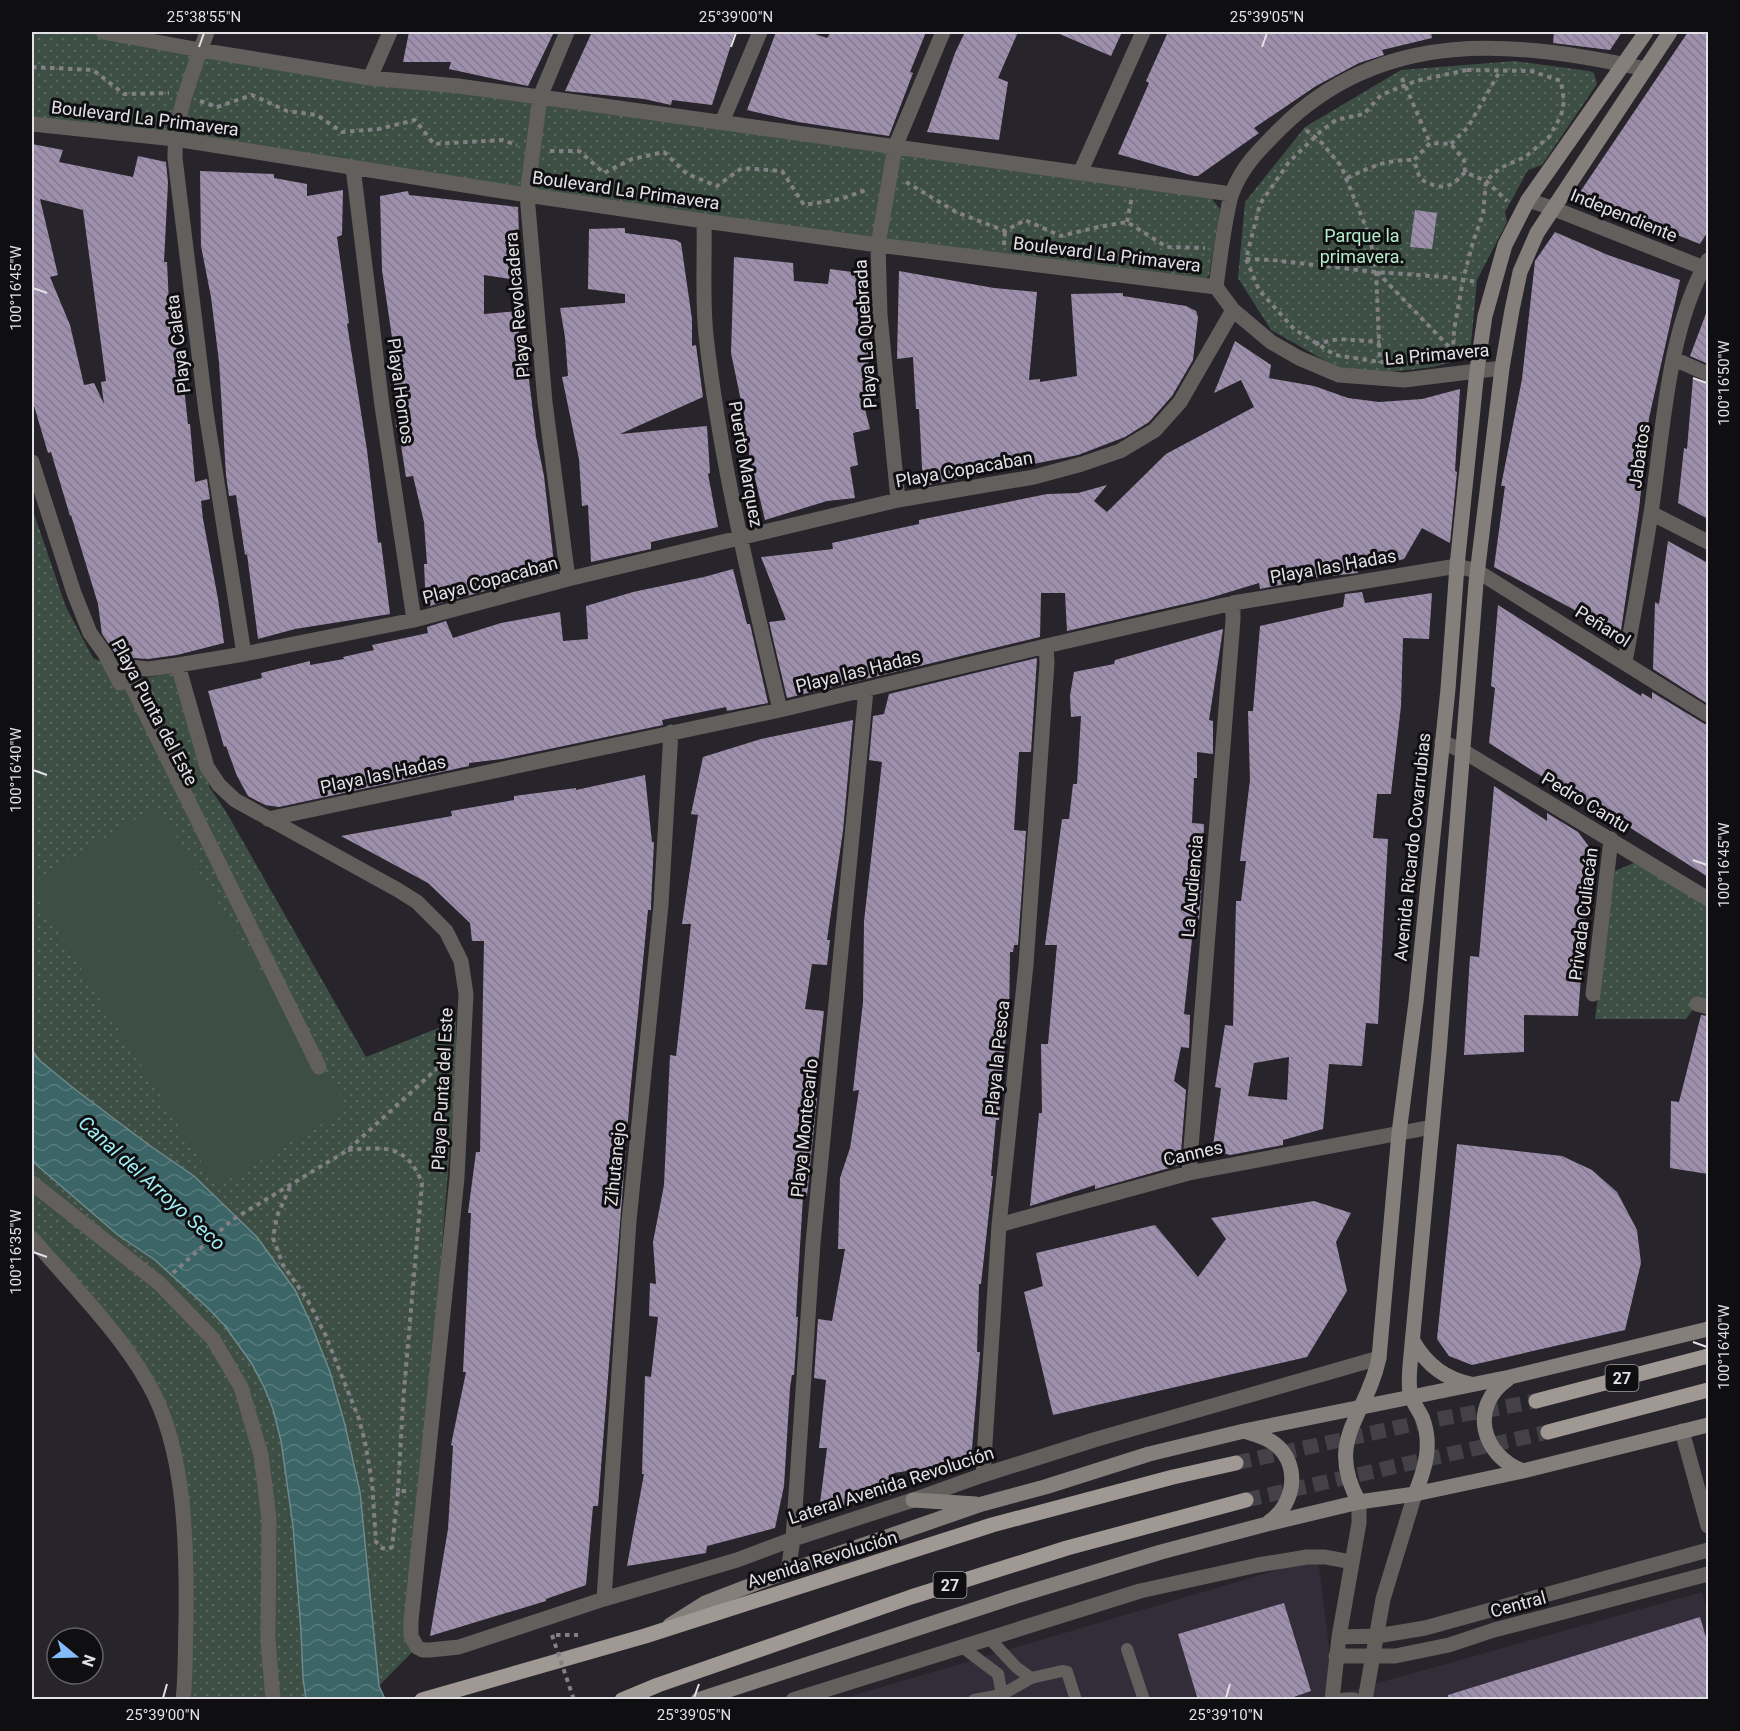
<svg xmlns="http://www.w3.org/2000/svg" width="1740" height="1731" font-family="Roboto,sans-serif">
<style>
.built{fill:#322d39}
.park{fill:url(#park-dots)}
.pitch{fill:#3d4f44}
.water{fill:url(#water-waves);stroke:#6e8a8d;stroke-width:1.5}
.building{fill:url(#building-back-hatch);fill-rule:evenodd}
.lines{fill:none;stroke-linecap:round;stroke-linejoin:round}
.primary-tunnel{stroke:#434047;stroke-width:15;stroke-dasharray:15 8;stroke-linecap:butt}
.path{stroke:#827f85;stroke-width:4;stroke-dasharray:4.5 4.5;stroke-linecap:butt}
.lane{stroke:#635f5d;stroke-width:12}
.street{stroke:#635f5d;stroke-width:15}
.secondary{stroke:#857f7c;stroke-width:15}
.primary{stroke:#a09893;stroke-width:15}
.path-bridge{stroke:#827f85;stroke-width:4;stroke-dasharray:4.5 4.5;stroke-linecap:butt}
.ticks{fill:none;stroke:#e3e1e5;stroke-width:2}
.labels{text-anchor:middle;dominant-baseline:central;stroke-width:6;stroke-linejoin:round;paint-order:stroke}
.shield{fill:#0f0e11;stroke:#a3a2a5;stroke-width:1.5}
.shield-label{font-size:16px;font-weight:bold;fill:#e3e1e5}
.street-label{font-size:18px;fill:#e3e1e5;stroke:#0f0e11}
.park-label{font-size:18px;fill:#b2ebc8;stroke:#0f0e11}
.water-label{font-size:20px;font-style:italic;fill:#a1eef2;stroke:#0f0e11}
.neatline{fill:none;stroke:#e3e1e5;stroke-width:2}
.ticks-label{font-size:15px;text-anchor:middle;fill:#e3e1e5}
</style>
<defs>
<pattern id="park-dots" width="8" height="8" patternUnits="userSpaceOnUse" patternTransform="scale(1.5)"><rect width="8" height="8" fill="#3d4f44"/><path d="M2 2h.1M6 6h.1" fill="none" stroke="#59685f" stroke-width="1.8" stroke-linecap="round"/></pattern>
<pattern id="water-waves" width="16" height="10" patternUnits="userSpaceOnUse" patternTransform="scale(1.5)"><rect width="16" height="10" fill="#3c6567"/><path d="M0 5q4-4 8 0t8 0" fill="none" stroke="#587b7d"/></pattern>
<pattern id="building-back-hatch" width="6" height="6" patternUnits="userSpaceOnUse" patternTransform="scale(1.5)"><rect width="6" height="6" fill="#9e90ad"/><path d="M-1 5l2 2M0 0l6 6M5-1l2 2" fill="none" stroke="#83798e"/></pattern>
</defs>
<rect width="100%" height="100%" fill="#27242b"/>
<!-- built -->
<path class="built" d="M1318,1558l17,137 367,-103 6,21v86l-870,1z"/>
<!-- park -->
<path class="park" d="M32,32h51l1128,166 9,11 -11,67 -4,3 -329,-38 -844,-123z
M1515,61l74,10 5,2 3,11 -55,81 -14,5 -23,42 2,10 -30,58 -6,64 -5,14 -33,9 -51,6 -44,-5 -67,-38 -33,-52 7,-76 60,-75 96,-57z
M32,508l34,99 27,51 47,21 33,-6 37,115 15,22 141,247 90,-36v48l-30,383 -9,195 -38,39 -19,-194 -15,-67 -15,-53 -19,-48 -21,-42 -33,-45 -63,-61 -45,-31 -77,-58 -33,-27 -7,-10z
M1638,861l70,45v101l-11,-3 -11,15h-91l20,-148z
M32,1161l86,74 37,25 54,49 16,17 27,38 12,23 9,22 8,32 12,85 13,173h-123l2,-173 -36,-143 -117,-145z"/>
<!-- pitch -->
<path class="pitch" d="M157,806l191,302 -131,79 -185,-297v-7z"/>
<!-- water -->
<path class="water" d="M32,1050l7,10 33,27 77,58 45,31 63,61 38,53 16,34 19,48 15,53 15,67 19,194 6,13h-79l-3,-21 -2,-47 -8,-105 -12,-85 -8,-32 -9,-22 -12,-23 -27,-38 -16,-17 -54,-49 -37,-25 -86,-74z"/>
<!-- building -->
<path class="building" d="M409,32h145l-26,54 -79,-17 2,-7h-48z
M592,32h143l-23,73 -40,-5 -1,5 -27,-6 -79,-8z
M776,32h33l18,6 4,-6h95l-16,40 3,1 -24,63 -91,-14 -51,-12z
M965,32h53l-20,46 10,4 -9,58 -72,-8 28,-79z
M1055,32h67l-11,24z
M1168,32h263l1,6 -50,12 2,5 -25,8 -43,23 -62,42 5,5 -61,43h-4l-76,-22 31,-71 -3,-2z
M1554,32h68l-12,18 -57,-7z
M1688,32h20v199l-8,13 -61,-24 -1,2 -60,-27z
M32,144l31,6 -4,12 74,15 5,-21 28,6 2,21 -4,79h3l2,42 8,48 3,-1 8,73h2l5,58 12,-3 3,20 -9,2 2,18 15,80 6,44 -47,12 -29,4 -30,-2 -16,-23 -4,-30 -27,-89 -1,1 -19,-64 -3,1 -16,-54zM40,199l43,11 23,171 -5,1 3,22 -10,-21 -10,2 -14,-60 -20,-48 8,-2z
M200,171l74,3v4l33,6v12l36,-6 -1,45 -5,2 12,86 -2,1 20,126 11,93 3,-1 9,72 -95,15 -37,10 -11,-85 -2,1 -9,-60 -7,1 -3,-21 -7,-113 -8,-65 -10,-51z
M408,191l1,4 109,12 2,58 -5,1 1,14 -32,-5v39l36,-3 -2,37 7,-1 11,90 8,39 11,96 -129,35 -2,-43h3l-3,-42 -11,-46 -7,1 -8,-51 -2,1 -3,-62 3,-1 -14,-94 -2,-74z
M1415,210l22,3 -5,36 -22,-2z
M625,228v5l51,7 5,3 11,76v27l4,-1 7,52 -83,37 87,-8 3,47 -2,1 10,53 -67,15v7l-60,13 -3,-57 -6,1 -3,-47 -17,-82 6,-1 -3,-39 -5,-29 65,-5v-9l-37,-5 1,-60z
M1555,232l53,23 72,25 -31,138 -10,91 -19,128 -49,-29 -77,-41 11,-81h-4l21,-107 13,-118z
M734,257l59,6 1,18 34,3 2,-15 37,5 2,122 -7,1 8,32 -17,4 5,32 -8,2 5,31 -28,3 -62,19 -24,-100h4l-14,-67z
M899,271l95,17 43,4 -8,88 11,-1v3l37,-6 -6,-82 52,-1v3l63,10 10,5 2,6 -5,43 -21,36 -23,26 -24,15 -47,18 -155,31 -4,-77h-3l-3,-52 -16,2z
M1707,311l1,1v52l-18,-8z
M1235,341l36,24 -2,13 45,8 34,12 31,4 43,-3 38,-10 -5,82 2,1 -7,71 -28,-15 -18,31 -47,11 1,3 -38,4 -60,12 -1,-6 -53,16 -139,32 -2,-38h-24l-1,44 -253,61 -18,-76 17,-2 -25,-63 72,-8 -1,-6 87,-19v-4l128,-26 31,-1 29,-8 -13,16 13,11 59,-58 88,-47 -13,-27 -27,13z
M1693,378l15,6v135l-30,-16 6,-55 3,1z
M1668,541l40,22v141l-55,-35 2,-67 4,2z
M733,569l14,55h3l18,79 -41,8 -1,-4 -64,13 1,5 -161,34 -33,4v3l-190,41 -14,-2 -17,-9 -11,-20 -11,-30 -2,1 -16,-56 54,-13 -1,-5 49,-12v4l34,-6 -1,-2 31,-7 -2,-5 56,-12 -1,-6 19,-6 7,17 48,-15 59,-11 3,29 25,-2 -2,-33 47,-14 71,-15z
M1362,592l3,11 67,-10 -3,46 -26,-1 -2,68 -10,88h-14l-4,44 15,1 -10,185 -12,-1 -4,43 -33,-2 -6,65 -40,11v5l-53,10 -11,-3 -6,-6 8,-58 -6,-1 10,-62 8,1 3,-125h5l5,-40h-6l10,-81 -2,-69h5l7,-85 83,-19 2,-13zM1289,1057l-2,43 -39,-4 6,-33z
M1498,605l143,91 1,-3 10,6v-7l51,31 5,2v152l-79,-50 -1,4 -139,-88 6,-55 -4,-2z
M1223,629l-14,91 4,1v33l-16,-2v26h-3l-2,45 12,1 -2,58 -3,38h-5l-10,94 6,1 -1,33 -8,-1 -7,34 12,9 -6,75 -85,24v-4l-65,21 9,-93h3l-1,-69h7l9,-99h-12l17,-126h7l4,-35h4l4,-68 -10,1 -1,-21 4,-24 40,-8 1,-4z
M1037,658l-6,94h-12l-5,78 12,1 -8,114h-4l-1,7h-3l-1,72h-2l-8,96h-3l-5,56h2l-12,108h-2l-2,68h3l-9,109 -77,12 -3,22 -72,16 8,-63h-8l7,-68 -12,-2 4,-59 14,2 13,-72h-7l2,-71 10,-30 9,-58 -6,1 10,-89 1,-81 18,-159 -13,-2 4,-44 11,-2 5,-20z
M853,720l-10,111 -16,109h3l-3,25 -15,-1 -7,45 19,2 -10,87h3l-10,98h-4l-6,102 -1,19h2l-4,58h-2l-2,13 -6,98 -9,42 -68,18 -1,7 -79,13 17,-92h-2l3,-98 6,1 7,-60 -9,-1 1,-33 6,1 -3,-42 11,-57 6,-130 6,1 15,-132h-9l16,-109 -7,-1 12,-57 58,-18z
M645,775l7,67h2l-3,62v6h-3l-18,185 -32,411h-5l-7,79 -40,14v2l-116,35 18,-107 5,-83 -2,-1 15,-73h-3l8,-159h-3l8,-61h4l4,-211h-12l-2,-18 -42,-40 -87,-47 111,-20 -1,-5 63,-11v-4l62,-8v2z
M1494,786l53,35v-8l31,19 15,20 -8,73 -7,91 -54,-1v37l-60,3 6,-99 9,1z
M1701,1015l7,1v158l-38,-6 1,-67 8,1z
M1457,1144l105,12 30,14 25,22 20,38 4,33 -16,67 -153,35 -23,-9 -12,-17z
M1314,1201l37,12 -15,29 11,49 -40,66 -254,58 -29,-123 19,-6 -7,-33 119,-28 43,52 28,-38 -15,-21z
M1284,1603l27,88 -26,9h-87l-20,-66z
M1700,1617l8,27v56h-260v-5z"/>
<g class="lines">
<!-- primary-tunnel -->
<path class="primary-tunnel" d="M1236,1463l182,-40 118,-22
M1246,1500l302,-68"/>
<!-- path -->
<path class="path" d="M32,67l61,3 31,24 45,-1
M1467,70l64,1 30,10 3,20 -3,15 -12,21 -24,20 -25,11 -14,13 -3,33 -10,28 -10,38 -9,50 -1,21 -39,12 -34,-1 -45,-7 -41,-26 -35,-39 -13,-31 14,-55 29,-42 32,-31 15,-11 28,-6 17,-19 35,-14z
M1402,78l28,65
M200,101l17,6 35,-12 35,16 30,4 25,17 37,-3 36,-9 19,24 68,-4 15,5
M1306,130l16,13 19,23 29,71 6,35 4,91
M1451,144l17,-17 32,-56
M550,151h29l25,22 28,-14 32,-7 23,22 30,12 25,-18 40,3 22,34 37,-6 28,-10
M1465,172l-1,-12 -13,-16 -21,-1 -16,17 6,19c21,11 29,11 45,-7l21,9 21,20
M1347,178c24,-11 40,-19 67,-18
M906,182l50,30 49,19 20,-11 36,16 37,-9 29,-5 40,25 38,1
M1127,222l5,-26
M1004,245l1,-14
M1246,259l26,1 104,12 69,5 33,5
M1377,272l76,79
M1315,344l24,-5 41,3
M348,1150c37,-3 59,-6 74,33l-19,219 -5,89
M290,1187l-13,29 -4,22 10,27 24,34 18,35 34,85 6,23 7,40 4,60 6,6 7,1 3,-2 6,-56h10
M173,1273l59,-53 116,-70 97,-89
M556,1635h22"/>
<!-- lane -->
<path class="lane" d="M989,1638l27,29 15,11
M962,1647l36,27 5,26
M1127,1649l17,51
M974,1700l27,-5 30,-17 31,-7 5,1 9,28"/>
<!-- street -->
<path class="street" d="M103,32l97,18 170,28 88,8 82,11 691,97
M207,32c-14,40 -33,83 -32,126l31,254 38,242
M567,32l-27,65 -13,98 18,207 23,177
M370,78l20,-46
M722,122l38,-90
M32,124l143,15 352,56 177,26 174,24 338,42
M353,167l29,239 32,214
M1080,173l63,-141
M1528,200l24,8 152,60
M704,221c1,37 -2,76 2,114 14,127 45,251 74,375
M1674,359l34,15
M1502,368l-98,12 -65,-5 -40,-17 -28,-16 -38,-32 -17,-23c3,-23 6,-45 10,-68 2,-8 3,-18 6,-26 10,-27 29,-45 49,-65 103,-102 235,-87 364,-59
M32,462l42,131 16,40 15,21 15,29
M898,500l-18,-185 -2,-70 17,-98 48,-115
M1651,513l57,29
M1625,662c9,-49 18,-99 26,-149 12,-79 16,-184 57,-253
M178,665l29,102 12,18 16,15 163,90 19,12 29,29 15,30 5,33 -9,184 -46,443v15l6,11 6,3h7l29,-3 145,-48 133,-39 56,-21 120,-39 70,-25 114,-36 282,-81
M1442,742l21,9 245,148
M268,819l512,-109 266,-64 187,-43 224,-37 20,5 231,144
M1593,994l18,-155
M1697,1004l11,3
M319,1067l-197,-401 26,3 30,-4 66,-11 170,-34 154,-41 330,-79 136,-23 48,-13 38,-13 35,-21 25,-28 53,-92
M1189,1173l44,-553v-17
M32,1183l128,101 53,55 28,48 20,68 8,63 -1,122 5,60
M999,1225l190,-52 243,-46
M32,1238c39,46 86,92 116,145 38,65 39,165 38,239 -1,26 0,52 -3,78
M1682,1431l26,95
M983,1475l16,-250 27,-260 21,-302 -1,-17
M788,1571l5,-32 20,-296 53,-553
M604,1599l25,-378 32,-316 10,-173
M1339,1637l38,-1 48,-8 283,-78
M1336,1656h59l54,-11 45,-15 214,-56
M793,1700l347,-109 118,-26 49,-8h18l27,5
M1332,1700l7,-63 20,-114v-21
M1344,1700h10
M1365,1700l18,-101 32,-105"/>
<!-- secondary -->
<path class="secondary" d="M1413,1341c13,23 31,38 58,43
M1508,1379c-39,27 -27,76 15,92
M1244,1431c10,3 22,6 31,13 26,21 20,60 -6,78
M1415,1494c10,-25 18,-50 7,-77 -4,-8 -10,-15 -12,-25 -2,-12 0,-25 1,-37l28,-303 37,-469 26,-215 10,-58 8,-38 17,-39 133,-201
M913,1500l63,4
M1359,1502c-35,-63 8,-86 20,-144l20,-225 17,-131 32,-313 9,-123 20,-196 8,-54 20,-71 23,-45 118,-168
M670,1625l35,-22 83,-32 194,-67 63,-17 104,-33 95,-23 266,-54 198,-48
M698,1700l312,-102 151,-46 106,-28 92,-22 56,-8 108,-23 185,-46"/>
<!-- primary -->
<path class="primary" d="M1536,1401l172,-45
M1548,1432l160,-42
M422,1700l223,-64 347,-111 181,-48 63,-14
M622,1700l36,-15 253,-88 156,-49 179,-48"/>
<!-- path-bridge -->
<path class="path-bridge" d="M552,1635l22,65"/>
</g>
<!-- ticks -->
<path class="ticks" d="M199,47l5,-14M731,47l5,-14M1262,47l5,-14M33,288l14,5M1693,378l14,5M33,770l14,5M1693,860l14,5M33,1252l14,5M1693,1342l14,5M163,1698l4,-14M694,1698l5,-14M1226,1698l4,-14"/>
<g class="labels">
<!-- shield labels -->
<g class="shield">
<rect x="1605.5" y="1365" width="33" height="26" rx="4.5"/>
<rect x="933.5" y="1572" width="33" height="26" rx="4.5"/>
</g>
<g class="shield-label">
<text x="1622" y="1378">27</text>
<text x="950" y="1585">27</text>
</g>
<!-- street labels -->
<g class="street-label">
<text transform="translate(145 118) rotate(7)">Boulevard La Primavera</text>
<text transform="translate(626 190) rotate(8)">Boulevard La Primavera</text>
<text transform="translate(1624 215) rotate(22)">Independiente</text>
<text transform="translate(1107 254) rotate(7)">Boulevard La Primavera</text>
<text transform="translate(517 305) rotate(-95)">Playa Revolcadera</text>
<text transform="translate(865 334) rotate(-94)">Playa La Quebrada</text>
<text transform="translate(178 344) rotate(-97)">Playa Caleta</text>
<text transform="translate(1437 354) rotate(-5)">La Primavera</text>
<text transform="translate(401 391) rotate(82)">Playa Hornos</text>
<text transform="translate(1639 456) rotate(-82)">Jabatos</text>
<text transform="translate(746 464) rotate(80)">Puerto Marquez</text>
<text transform="translate(964 469) rotate(-10)">Playa Copacaban</text>
<text transform="translate(1333 566) rotate(-10)">Playa las Hadas</text>
<text transform="translate(490 580) rotate(-15)">Playa Copacaban</text>
<text transform="translate(1603 626) rotate(32)">Peñarol</text>
<text transform="translate(858 671) rotate(-14)">Playa las Hadas</text>
<text transform="translate(155 712) rotate(62)">Playa Punta del Este</text>
<text transform="translate(383 774) rotate(-12)">Playa las Hadas</text>
<text transform="translate(1586 802) rotate(31)">Pedro Cantu</text>
<text transform="translate(1412 847) rotate(-84)">Avenida Ricardo Covarrubias</text>
<text transform="translate(1192 886) rotate(-85)">La Audiencia</text>
<text transform="translate(1583 914) rotate(-83)">Privada Culiacán</text>
<text transform="translate(997 1058) rotate(-84)">Playa la Pesca</text>
<text transform="translate(442 1089) rotate(-87)">Playa Punta del Este</text>
<text transform="translate(804 1128) rotate(-84)">Playa Montecarlo</text>
<text transform="translate(1193 1153) rotate(-13)">Cannes</text>
<text transform="translate(615 1164) rotate(-84)">Zihutanejo</text>
<text transform="translate(891 1485) rotate(-18)">Lateral Avenida Revolución</text>
<text transform="translate(822 1559) rotate(-17)">Avenida Revolución</text>
<text transform="translate(1518 1604) rotate(-15)">Central</text>
</g>
<!-- park labels -->
<g class="park-label">
<text x="1362" y="235">Parque la<tspan x="1362" dy="21">primavera.</tspan></text>
</g>
<!-- water labels -->
<g class="water-label">
<text transform="translate(152 1183) rotate(42)">Canal del Arroyo Seco</text>
</g>
</g>
<!-- border -->
<rect width="1740" height="1731" fill="none" stroke="#0f0e11" stroke-width="66"/>
<!-- north arrow -->
<g transform="translate(75 1656) rotate(109)"><circle r="28" fill="#0f0e11" stroke="#646266" stroke-width="1.5"/>
<path d="M0-4.5L10 22L0 15L-10 22Z" fill="#82bcfa"/>
<text y="-9" font-size="16" font-weight="bold" text-anchor="middle" fill="#e3e1e5">N</text>
</g>
<rect x="33" y="33" width="1674" height="1665" class="neatline"/>
<g class="ticks-label">
<text x="204" y="22">25°38'55"N</text>
<text x="736" y="22">25°39'00"N</text>
<text x="1267" y="22">25°39'05"N</text>
<text transform="translate(16 288) rotate(-90)" y="5">100°16'45"W</text>
<text transform="translate(1724 383) rotate(-90)" y="5">100°16'50"W</text>
<text transform="translate(16 770) rotate(-90)" y="5">100°16'40"W</text>
<text transform="translate(1724 865) rotate(-90)" y="5">100°16'45"W</text>
<text transform="translate(16 1252) rotate(-90)" y="5">100°16'35"W</text>
<text transform="translate(1724 1347) rotate(-90)" y="5">100°16'40"W</text>
<text x="163" y="1720">25°39'00"N</text>
<text x="694" y="1720">25°39'05"N</text>
<text x="1226" y="1720">25°39'10"N</text>
</g>
</svg>
